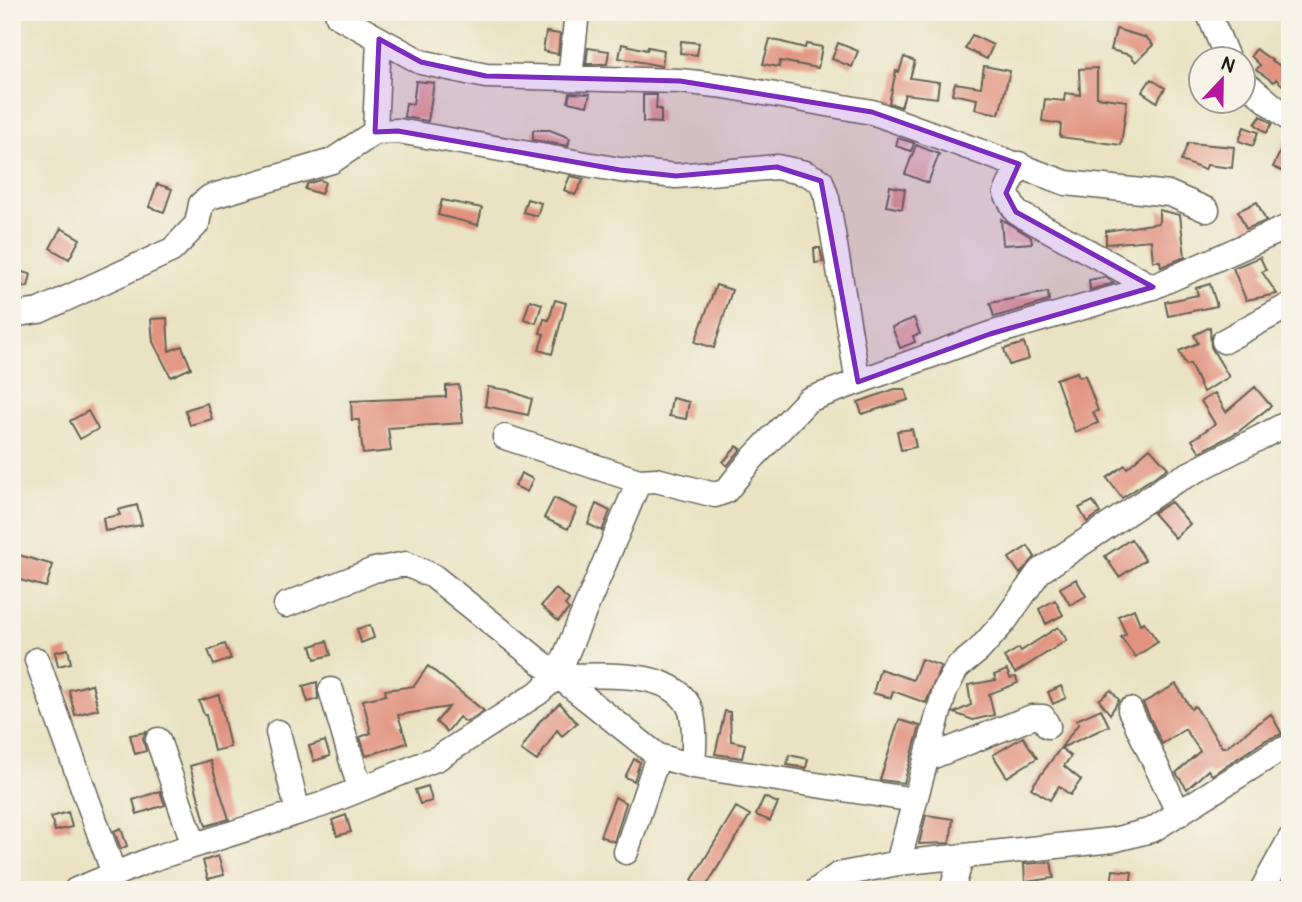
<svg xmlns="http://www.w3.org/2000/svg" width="1302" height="902" font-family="Pangolin,sans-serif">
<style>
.building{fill:#e19380}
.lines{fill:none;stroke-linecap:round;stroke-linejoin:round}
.minor-casing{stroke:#646256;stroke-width:27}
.minor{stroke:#fff;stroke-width:24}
.marked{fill:#7b2cbf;fill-opacity:0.2;stroke:#7b2cbf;stroke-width:5;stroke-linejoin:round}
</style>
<rect width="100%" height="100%" fill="#f7f3e8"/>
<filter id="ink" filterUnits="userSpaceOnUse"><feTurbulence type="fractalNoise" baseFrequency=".0143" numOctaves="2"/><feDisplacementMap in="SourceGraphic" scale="14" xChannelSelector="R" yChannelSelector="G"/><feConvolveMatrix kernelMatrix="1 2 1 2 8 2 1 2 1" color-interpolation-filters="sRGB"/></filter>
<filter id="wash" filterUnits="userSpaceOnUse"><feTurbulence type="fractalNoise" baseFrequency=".00686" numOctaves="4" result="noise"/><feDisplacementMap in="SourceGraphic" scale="28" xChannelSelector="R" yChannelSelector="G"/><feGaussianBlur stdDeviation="1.57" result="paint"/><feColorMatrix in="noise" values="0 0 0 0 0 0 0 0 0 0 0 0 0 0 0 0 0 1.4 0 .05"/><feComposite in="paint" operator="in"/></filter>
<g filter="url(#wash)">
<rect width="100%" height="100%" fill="#e9e3c3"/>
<g id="blocks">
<!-- building -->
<path class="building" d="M1116,29l31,9 6,7 -17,17 -6,-7 -19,-5z
M546,32l14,2 -2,20 -15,-3z
M972,35l21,10 -6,14 -22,-10z
M770,39l35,9 1,-4 16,3 -4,21 -38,-7 -1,6 -16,-3z
M681,41l18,2 -2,12 -17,-2z
M838,43l20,8 -6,16 -20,-8z
M622,44l25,6 1,-3 16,3 -2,16 -43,-8z
M588,48l21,3 -2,13h-21z
M1256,49l34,24v19l-14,-13 -2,3 -18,-12 4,-5 -9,-9z
M904,57l11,4 -5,17 29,4 -2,16 -32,-4 -4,13 -12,-4 7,-32 3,1z
M984,66l26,5 -11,43 -24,-5 2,-10 -25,-5 3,-11 26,4z
M1097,68v29l30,4 -6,44 -61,-8 1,-13 -19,-3 3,-22 19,2 1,-8 15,2 -1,-26z
M1151,79l14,9 -8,14 -15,-10z
M416,81l18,2 -6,38 -24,-4 2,-14 7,1z
M570,93l20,1 -3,12 -19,-4z
M643,95h14l-1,14h5v14l-18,-1z
M1261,116l11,8 -6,9 -11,-9z
M1244,127l14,5 -5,14 -14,-5z
M533,130h17l20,8 -2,8 -35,-6z
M1288,135l2,31 -4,7 -13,-6z
M898,138l16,5 -3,8 -15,-5z
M1188,143l46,4 -2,21 -25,-3 -2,5 -24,-9z
M916,145l23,9 -11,29 -23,-9z
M570,176l14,3 -9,16 -11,-5z
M320,180l5,2 -4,12 -16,-5 2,-5z
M157,184l15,5 -8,23 -15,-5z
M890,186l15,3 -3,20 -16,-3z
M527,199l14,4 -4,13 -14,-4z
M442,200l40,8 -4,17 -40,-10z
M1257,202l9,19 -20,8 -8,-18z
M1159,210l21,5 5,42 -24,10 -1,-6h-7l-2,-21 -45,4v-13l53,-8z
M1001,219l30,18 1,6 -29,2z
M61,228l19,11 -11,20 -19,-11z
M814,248h6l3,14 -8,1z
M1260,257l6,13 -4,2 15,22 -31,6 -13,-32z
M12,270l19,4 -3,13 -16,-3z
M1105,277l9,6 -24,7 -1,-10z
M1210,284l7,22 -49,10 -3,-14 33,-7 -2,-7z
M716,285l16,5 -18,58 -19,-6z
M1048,292l1,9 -55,16 -4,-14z
M530,300l12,4 -6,19 -12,-4z
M555,300l11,3 -14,51 -13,-4 5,-16 -4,-1 4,-14 5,1z
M167,318l2,33 13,-5 9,22 -20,9 -18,-35 -2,-23z
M914,318l6,16 -7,2 2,6 -15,6 -8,-21z
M1210,327l1,20 18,30 -26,15 -13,-28 -4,1 -7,-14 19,-8 -4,-8z
M1024,343l5,16 -20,6 -5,-16z
M1077,372l2,5 6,-2 13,36 -5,1 5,11 -23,9 -19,-53z
M459,385l4,38 -75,5 3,23 -28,3 -4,-34h-7l-1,-19 95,-4v-11z
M488,387l20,3 24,9 -4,16 -43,-9z
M1255,387l16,19 -33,26 -38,20 -8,-12 23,-16 -14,-23 14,-8 11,19z
M895,389h10l3,11 -46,14 -4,-12z
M672,398l17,4 -3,17 -17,-3z
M207,403l5,16 -22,6 -5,-15z
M88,411l10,18 -18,10 -10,-18z
M912,429l4,18 -15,3 -4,-19z
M737,446l4,3 -14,17 -4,-4z
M1150,448l18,20 -46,30 -15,-20 18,-13 2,3z
M521,473l12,6 -6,13 -12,-6z
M554,498l23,11 -9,20 -24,-11z
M1093,501l7,12 -13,9 -8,-14z
M1171,502l19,22 -15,14 -22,-25z
M596,504l14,7 -8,20 -14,-7z
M137,505l5,20 -37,6 -2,-13 17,-3 -2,-5z
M1131,539l14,21 -26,17 -14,-21z
M1028,546l7,11 -15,17 -11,-16z
M12,553l41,12 -7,22 -34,-9z
M1076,579l10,17 -16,9 -10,-17z
M556,589l13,11 -4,5 4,4 -11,12 -17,-15z
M1055,600l8,15 -17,9 -7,-15z
M1134,609l6,15 4,-2 14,20 -23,15 -14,-20 5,-3 -8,-18z
M370,625l4,13 -13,5 -4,-14z
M1058,627l9,13 -52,33 -11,-16 15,-9 2,3z
M327,641l4,14 -16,4 -4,-13z
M225,644l6,15 -17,6 -6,-15z
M68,649l3,14 -13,3 -3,-14z
M921,659l20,7 -15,37 -33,-12 -2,7 -18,-5 7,-24 33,11z
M428,666l56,45 -18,11 -7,-5 -12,15 -11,-10 13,-15 -51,8 9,28 -41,13 -6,-19 11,-4 -8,-33 23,-5 -1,-5 29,-4z
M1007,670l3,8 6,-1 2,6 -29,11 5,21 -21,5 -19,-7 17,-8 -3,-20 28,-5 -2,-5z
M317,682l1,17 -10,3 -5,-16z
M92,684l6,25 -23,6 -6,-25z
M1176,684l15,25 4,-3 27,41h4l45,-33 11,20 -16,6 -54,35 -4,-5 -21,19 -11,-16 24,-22 -15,-22 -23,15 -19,-41z
M1061,686l5,12 -13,6 -5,-12z
M1111,690l8,10 -9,14 -11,-14z
M219,695l11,52 -16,4 -8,-36h-2l-5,-14z
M560,703l17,20 -15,13 -5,-6 -20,31 -16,-11 19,-29z
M1101,709l8,17 -48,22 10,8 -7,10 17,14 -11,15 -11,-9 -9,14 -19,-12 48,-65 -3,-3z
M725,711l5,1 1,29 14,3 -3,14 -27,-4z
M899,720l21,6 -16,57 -24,-3z
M146,732l-3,6 3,13 -11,3 -5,-19z
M1023,737l14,21 -30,19 -14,-22z
M325,741l5,15 -16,5 -5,-15z
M789,755l19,4 -2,9 -19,-3z
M634,759l6,3 -6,19 -9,-4z
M210,760l19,59 -23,7 -16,-60z
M428,786l4,15 -12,3 -5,-14z
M160,791l5,14 -28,9 -4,-14z
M615,797l11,6 -12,39 -14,-6z
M764,797l14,6 -8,18 -14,-6z
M736,807l14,8 -45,73 -13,-8z
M68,812l4,15 -17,4 -4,-14z
M346,815l5,17 -14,4 -5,-16z
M926,815l27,4 -3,24 -31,1z
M121,828l6,18 -6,3 -7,-18z
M218,856l6,19 -16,4 -5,-18z
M1051,862l3,16 -29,4 -1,-18z
M1113,870l19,2 -2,15 -19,-2z"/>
</g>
</g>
<g filter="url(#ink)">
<use href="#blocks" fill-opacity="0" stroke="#646256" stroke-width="2"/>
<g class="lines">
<!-- minor casing -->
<g class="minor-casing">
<path id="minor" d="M1208,12l20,48
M338,16l83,46 65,14 194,5 45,5 147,26 194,71 104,11 37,16
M570,78l7,-66
M1242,80l48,40
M375,132l4,-93
M1019,164l-13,29 10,19 137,75
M12,315l27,-4 133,-61 25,-26 4,-20 9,-7 122,-36 43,-29 23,-1 222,39 56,6 101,-9 28,6 16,8 6,17 31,184
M1224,341l66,-36
M505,437l134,44
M286,605l88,-35 32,-6 27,12 225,180 35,10 222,34
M37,660l77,214
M557,676c39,1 118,-10 134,35 5,16 3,39 2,55
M331,690l29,99
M1130,710l49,104
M278,732l20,80
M158,740l36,105
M926,759l106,-42h11l5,9
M626,852l32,-96
M898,863l47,-173 12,-22 22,-18 25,-28 35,-50 133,-89 118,-61
M76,890l76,-31 169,-54 117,-47 100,-65 19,-17 82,-195 17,-1 59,15 11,-4 25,-31 57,-60 182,-66 163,-47 137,-61
M817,890l21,-15 60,-12 215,-23 39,-10 122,-77 16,-6
M952,890l10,-34
M1262,890l28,-51"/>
</g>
<!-- minor -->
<use href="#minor" class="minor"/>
</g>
</g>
<!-- marked area -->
<path class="marked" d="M379,39l42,23 65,14 194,5 192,31 147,52 -13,29 10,19 137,75 -163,47 -132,48 -37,-201 -44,-14 -101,9 -56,-6 -222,-39 -23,1z"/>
<!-- margin -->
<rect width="1302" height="902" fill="none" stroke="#f7f3e8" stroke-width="42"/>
<!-- north arrow -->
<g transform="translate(1222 80) rotate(22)"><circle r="33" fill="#f7f3e8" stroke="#9f9d96" stroke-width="2"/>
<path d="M0-5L12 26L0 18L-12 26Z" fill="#b5179e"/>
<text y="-10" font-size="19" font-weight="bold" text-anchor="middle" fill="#1c1c1c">N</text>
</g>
</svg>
